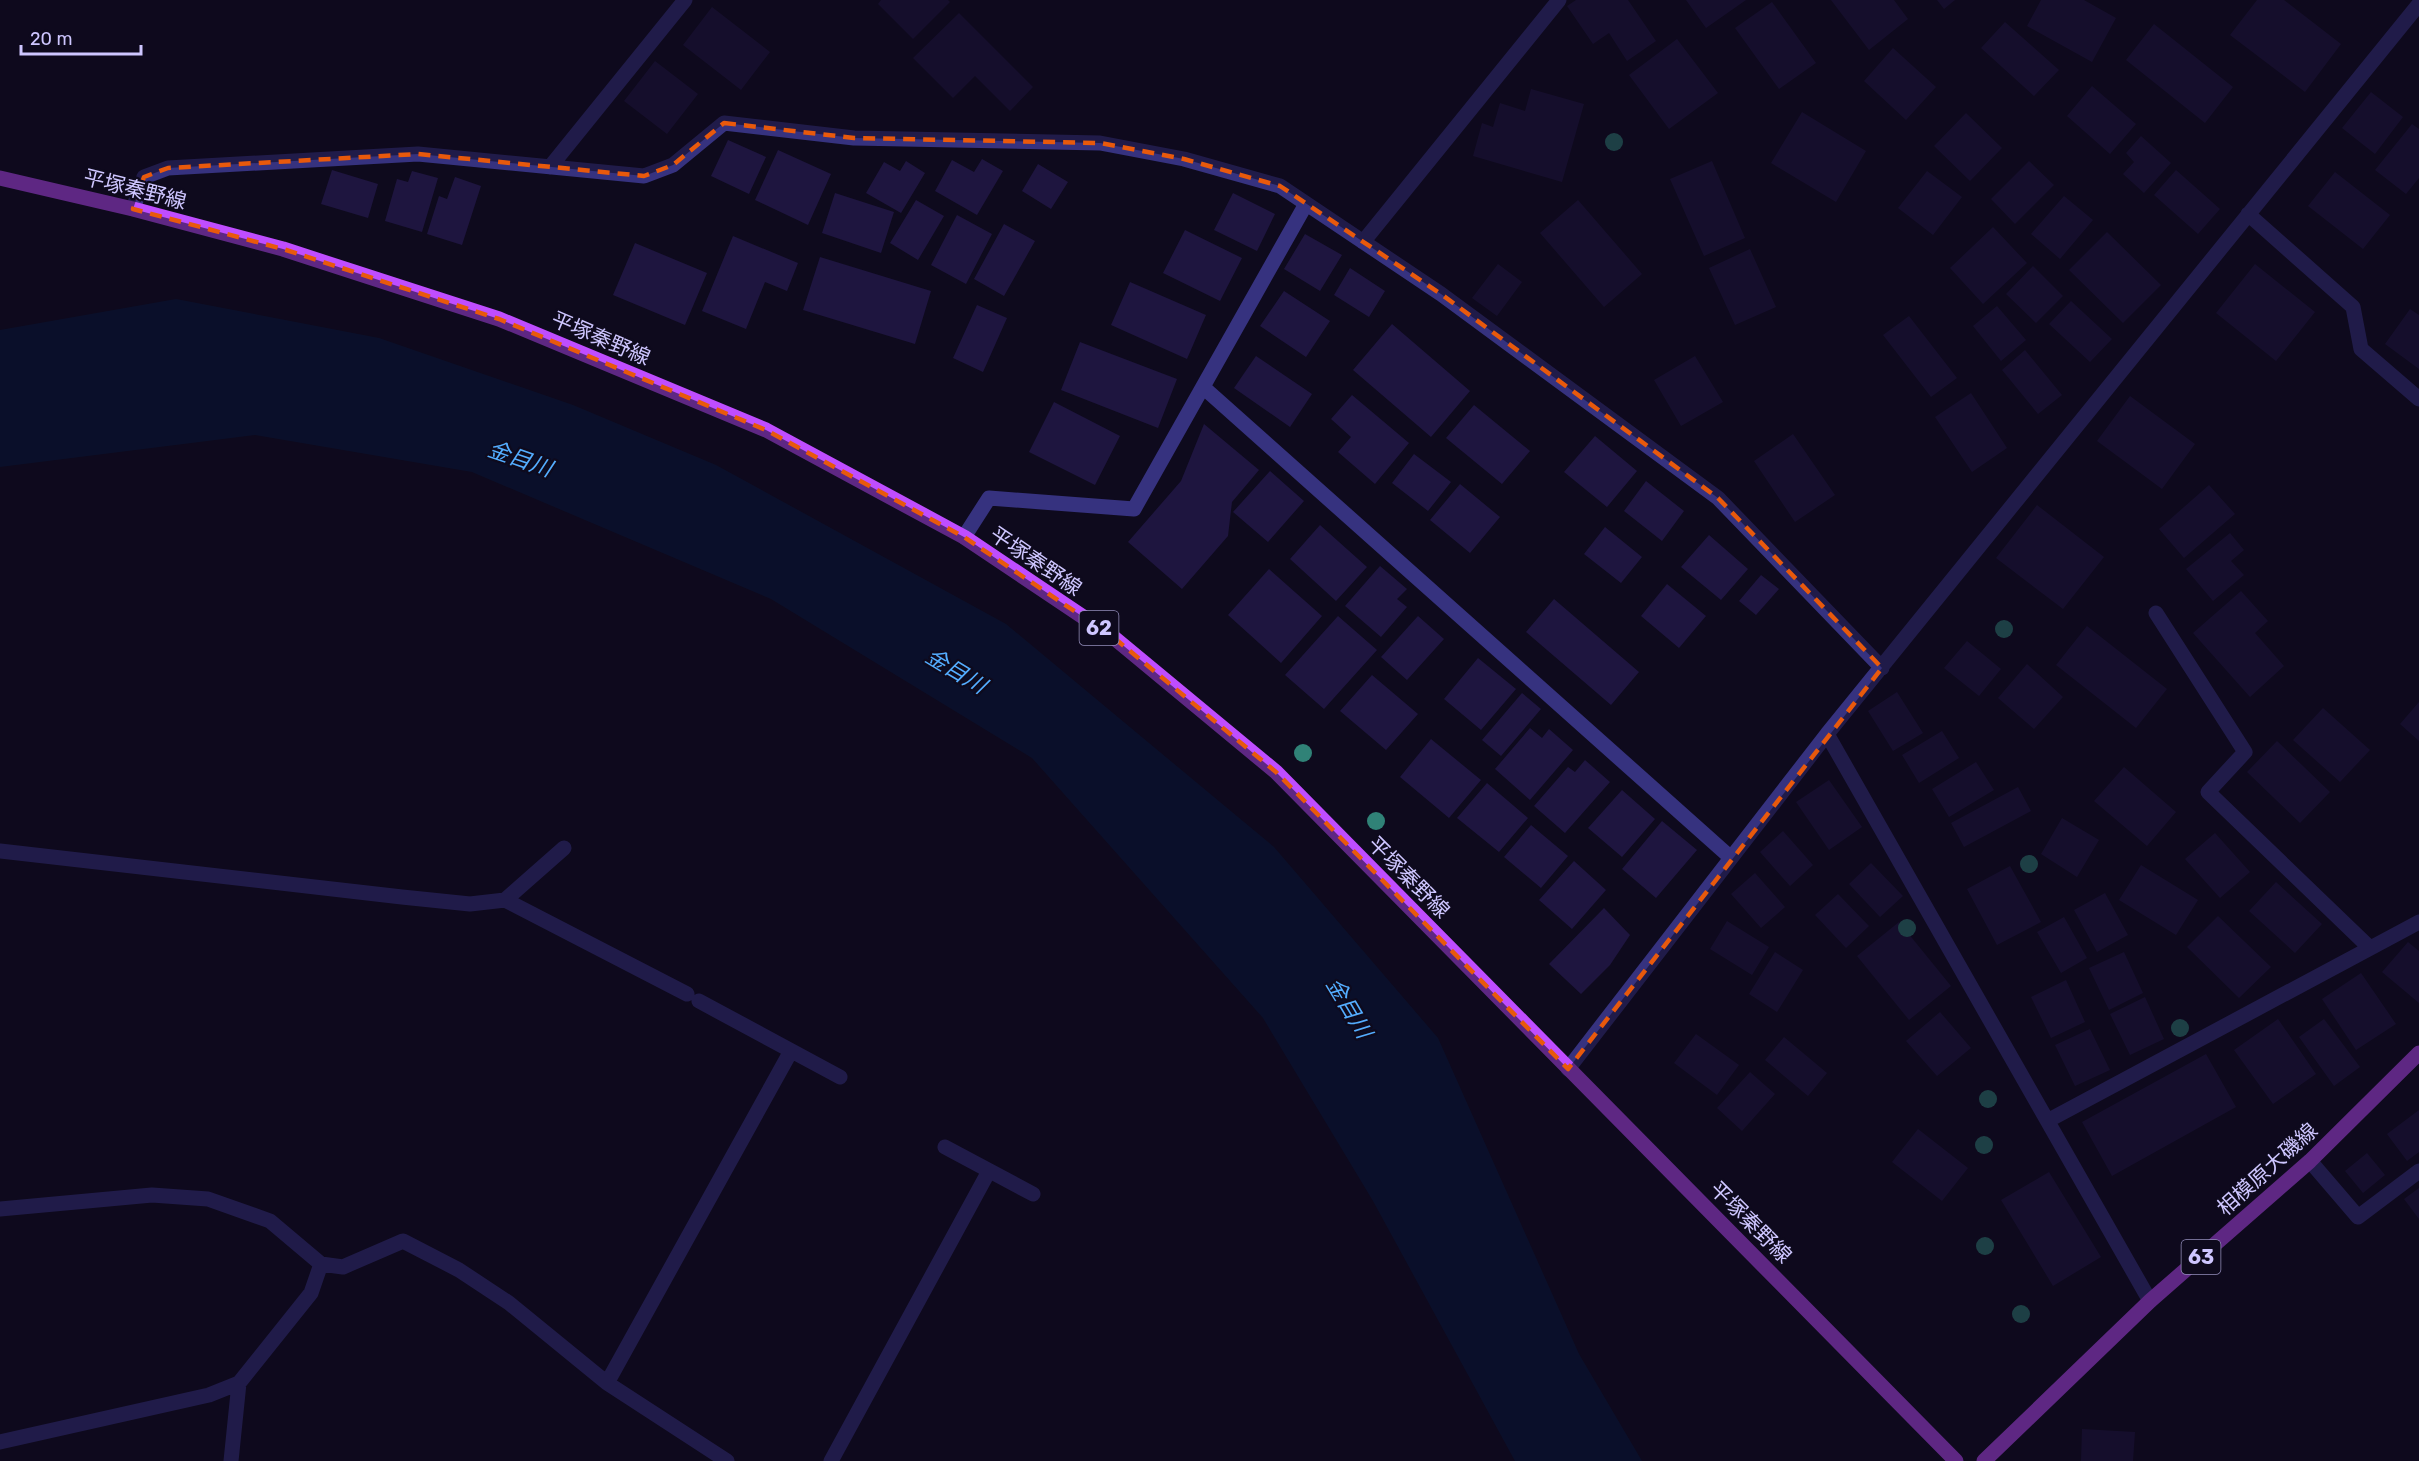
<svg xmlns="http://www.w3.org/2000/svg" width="2419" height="1461" font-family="Rubik,'Noto Sans JP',sans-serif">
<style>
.water{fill:#06183a}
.building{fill:#1e153f}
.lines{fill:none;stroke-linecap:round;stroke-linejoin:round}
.minor{stroke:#36327f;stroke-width:15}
.major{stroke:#bf4dff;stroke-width:15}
.tree{fill:#308277}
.marked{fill:none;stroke:#e8590c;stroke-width:4.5;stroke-dasharray:12 8;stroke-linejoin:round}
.labels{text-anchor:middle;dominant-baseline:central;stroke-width:4.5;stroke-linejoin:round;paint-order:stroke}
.shield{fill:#0e0a1d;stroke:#948ebb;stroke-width:1.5}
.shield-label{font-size:20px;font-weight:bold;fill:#cec6ff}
.street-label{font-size:21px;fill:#cec6ff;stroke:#0e0a1d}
.water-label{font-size:22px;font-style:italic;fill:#54adff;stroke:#0e0a1d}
</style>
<rect width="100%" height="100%" fill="#0e0a1d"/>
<!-- water -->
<path class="water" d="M176,299l203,39 194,67 143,60 290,159 268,223 164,191 141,316 63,107h-127l-142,-260 -110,-183 -231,-260 -261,-159 -299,-127 -217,-37 -255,32v-137z"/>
<!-- building -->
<path class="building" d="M881,0h67l2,2 -37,37 -35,-35z
M1576,0h52l28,41 -29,20 -18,-28 -16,11 -26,-38z
M1686,0h60l-40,28z
M1831,0h63l14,19 -39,31z
M1937,0h18l-11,9z
M2041,0h43l32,18 -24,44 -65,-36z
M2257,0h27l57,44 -36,48 -75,-57z
M1772,2l44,61 -37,26 -44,-61z
M712,7l58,45 -29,38 -58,-45z
M959,13l74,74 -23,24 -35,-35 -22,22 -40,-40z
M2005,22l54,48 -25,26 -53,-48z
M2154,24l79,63 -28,36 -79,-63z
M1677,39l41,54 -49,36 -40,-54z
M1893,48l43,39 -30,33 -42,-39z
M655,61l43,33 -31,40 -43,-33z
M2092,86l44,38 -26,30 -43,-38z
M1531,89l53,15 -22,78 -89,-26 9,-33 11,4 7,-24 25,8z
M2371,92l32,25 -28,37 -33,-26z
M1802,112l64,39 -30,51 -65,-39z
M1966,113l36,35 -32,33 -36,-35z
M2412,124l7,5v49l-13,16 -31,-24z
M2141,136l30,27 -27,30 -21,-19 11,-12 -8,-9z
M728,140l38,17 -17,37 -38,-18z
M778,150l53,24 -23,51 -53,-25z
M982,159l21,12 -26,44 -42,-24 17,-31 22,12z
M906,161l19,12 -24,40 -35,-20 18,-31 16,9z
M1712,161l33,77 -41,18 -34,-77z
M2029,161l25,24 -39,39 -24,-25z
M1038,164l30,18 -17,27 -29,-18z
M332,170l46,14 -10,34 -47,-14z
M2176,170l44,39 -22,25 -44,-39z
M412,171l26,7 -16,54 -37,-11 12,-42 11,3z
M1927,171l35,26 -29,38 -35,-27z
M2335,172l55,43 -27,34 -55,-43z
M455,177l26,9 -19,59 -35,-11 12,-38 8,3z
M835,193l59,19 -13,41 -59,-20z
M1233,193l42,21 -18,37 -43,-21z
M2064,196l29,24 -33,39 -29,-25z
M916,200l28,16 -26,44 -28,-17z
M1578,200l64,74 -38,33 -64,-74z
M957,215l35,19 -26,50 -35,-19z
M1004,224l31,17 -31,55 -30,-17z
M1993,227l34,36 -44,41 -33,-36z
M1185,230l57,28 -22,43 -57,-28z
M2107,232l54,53 -38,38 -54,-53z
M1305,234l37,21 -22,36 -36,-22z
M733,236l65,27 -11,28 -22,-9 -19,47 -44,-18z
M635,243l72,30 -22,52 -72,-30z
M1750,249l26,58 -41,18 -26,-57z
M820,257l111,34 -16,53 -112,-34z
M1498,264l24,18 -25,34 -25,-18z
M2255,264l60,48 -39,49 -60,-48z
M2033,266l30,30 -27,27 -30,-29z
M1350,268l35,23 -16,26 -35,-22z
M1130,282l76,33 -19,44 -76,-34z
M1284,291l46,30 -24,36 -46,-31z
M2071,301l41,38 -22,23 -41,-38z
M977,305l30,13 -24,54 -30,-14z
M1997,306l29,34 -25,21 -28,-35z
M2410,309l9,6v54l-34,-25z
M1909,316l48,62 -26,19 -48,-62z
M1392,324l78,67 -39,46 -78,-67z
M1080,342l97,37 -19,49 -97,-38z
M2025,350l37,45 -24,19 -36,-44z
M1256,356l56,38 -22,33 -56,-39z
M1695,356l28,46 -42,24 -27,-46z
M1971,393l36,55 -35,24 -37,-55z
M1352,395l57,48 -34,41 -37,-32 13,-15 -20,-18z
M2130,396l65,48 -33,45 -65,-48z
M1054,402l66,34 -25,49 -66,-33z
M1474,405l56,46 -28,33 -56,-46z
M1204,424l55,46 -27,32 -4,34 -46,53 -54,-47 53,-61z
M1793,434l42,61 -40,27 -41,-61z
M1595,436l42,35 -30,36 -43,-35z
M1414,454l37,28 -23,29 -36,-28z
M1270,471l34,30 -36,41 -35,-30z
M1646,481l38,30 -22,30 -38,-30z
M1460,484l40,33 -30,36 -40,-33z
M2209,485l26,29 -51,44 -25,-29z
M2037,505l67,52 -41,52 -67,-51z
M1320,525l47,42 -31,34 -46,-42z
M1605,527l37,30 -21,26 -37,-29z
M2230,533l14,17 -13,11 13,14 -31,26 -27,-32z
M1709,535l39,34 -27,31 -40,-33z
M1380,566l27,23 -10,10 10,8 -26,30 -36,-31z
M1269,569l53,47 -41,47 -53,-48z
M1761,575l18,14 -23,26 -17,-14z
M1667,584l39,32 -27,32 -38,-32z
M2241,591l27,30 -13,12 29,33 -34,31 -57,-64z
M1554,599l85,73 -28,33 -85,-73z
M1338,616l39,34 -53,59 -39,-34z
M1418,616l26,23 -37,41 -26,-23z
M2087,626l80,63 -31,39 -80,-63z
M1967,641l34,28 -22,27 -35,-28z
M1478,658l38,31 -35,41 -37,-31z
M2027,664l36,33 -29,32 -36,-31z
M1372,675l46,39 -32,36 -46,-39z
M1897,692l26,41 -30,18 -25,-40z
M1522,693l19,16 -40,47 -19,-16z
M2419,702v39l-19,-17z
M2323,708l47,42 -30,32 -47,-42z
M1530,728l12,10 7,-9 24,21 -43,50 -35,-31z
M1942,731l17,27 -40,25 -17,-28z
M1431,739l50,41 -32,38 -49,-41z
M2277,741l53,51 -30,31 -53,-51z
M1585,760l25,22 -45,51 -31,-27 34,-39 7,5z
M1976,762l18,28 -45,27 -17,-28z
M2124,767l52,45 -29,34 -53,-45z
M1829,780l33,47 -33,23 -33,-48z
M1487,783l41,35 -29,34 -42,-34z
M2018,787l13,24 -67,36 -13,-24z
M1622,790l33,29 -33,38 -34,-29z
M2062,818l37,22 -22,37 -36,-23z
M1662,821l35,29 -41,48 -34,-29z
M1531,825l37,31 -27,32 -37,-31z
M1783,831l30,34 -23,21 -30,-34z
M2215,833l35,39 -30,26 -35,-39z
M1574,861l32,29 -34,39 -33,-29z
M1871,863l32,33 -23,21 -31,-33z
M2141,865l57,35 -22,35 -57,-35z
M2010,866l31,56 -44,23 -30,-56z
M1755,873l30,34 -24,21 -30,-34z
M2276,882l46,42 -27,29 -46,-42z
M2105,893l23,42 -31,17 -23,-42z
M1838,894l31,32 -23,22 -31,-33z
M1604,908l26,27 -20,30 -29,29 -32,-30z
M2218,916l53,51 -32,31 -52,-51z
M2064,917l23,41 -26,15 -24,-41z
M1727,921l42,26 -17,28 -42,-26z
M1899,922l52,64 -42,34 -52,-64z
M2408,942l11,9v52l-37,-31z
M1775,952l28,18 -26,42 -28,-18z
M2124,952l19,41 -34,17 -20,-42z
M2361,973l35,51 -40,26 -34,-51z
M2066,980l19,42 -34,16 -20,-41z
M2145,997l19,42 -34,16 -20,-41z
M1940,1012l31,36 -34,28 -31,-35z
M2278,1019l38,55 -43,30 -39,-54z
M2324,1019l36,48 -26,19 -35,-49z
M2090,1029l20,41 -35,16 -20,-41z
M1696,1034l43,31 -22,30 -43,-32z
M1784,1037l43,36 -19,23 -43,-36z
M2206,1054l30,53 -124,69 -30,-54z
M1750,1072l25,22 -33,37 -25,-23z
M2419,1110v42l-12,9 -20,-27z
M1918,1129l50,39 -26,33 -50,-39z
M2367,1153l18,22 -22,18 -18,-22z
M2049,1172l52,85 -48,29 -52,-86z
M2419,1188v31l-15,-20z
M2082,1429l53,3 -2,29h-52z"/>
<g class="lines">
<!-- minor -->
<path class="minor" d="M550,167l135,-167
M133,209l11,-32 24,-9 250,-14 226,22 29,-11 51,-42 130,15 246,5 84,16 96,27 161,108 277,204 164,170
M2248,214l105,93 8,42 58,50
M1363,242l196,-242
M1203,387l527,470
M964,537l25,-39 145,11 172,-305
M2156,613l89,139 -37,40 162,156
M1827,734l323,567
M0,851l402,46 68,7 35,-4 182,94
M505,900l59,-52
M699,1001l141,76
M1568,1069l259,-335 592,-730
M2049,1120l370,-198
M945,1147l88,47
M2310,1161l48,56 61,-46
M0,1209l152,-14 56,4 62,22 51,43 22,3 60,-26 56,29 50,33 98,80 120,78
M607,1383l184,-332
M0,1442l209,-47 30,-12 72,-90 10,-29
M231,1461l8,-78
M831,1461l158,-290"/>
<!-- major -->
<path class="major" d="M0,178l133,31 150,40 216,70 267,111 198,107 149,100 163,135 680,689
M1984,1461l166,-160 160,-140 109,-108"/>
</g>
<!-- trees -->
<g class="tree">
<circle cx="1614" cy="142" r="9"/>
<circle cx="2004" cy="629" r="9"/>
<circle cx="1303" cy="753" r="9"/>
<circle cx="1376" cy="821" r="9"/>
<circle cx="2029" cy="864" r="9"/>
<circle cx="1907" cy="928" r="9"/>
<circle cx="2180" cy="1028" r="9"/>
<circle cx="1988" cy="1099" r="9"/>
<circle cx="1984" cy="1145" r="9"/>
<circle cx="1985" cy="1246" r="9"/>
<circle cx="2021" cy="1314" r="9"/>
</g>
<!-- marked area -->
<path d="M0 0H2419V1461H0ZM724,123l130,15 246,5 84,16 96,27 161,108 277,204 164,170 -314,401 -292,-297 -163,-135 -149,-100 -198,-107 -267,-111 -216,-70 -150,-40 11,-32 24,-9 250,-14 226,22 29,-11z" fill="#0e0a1d" fill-opacity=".55" fill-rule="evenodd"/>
<path class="marked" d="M724,123l130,15 246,5 84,16 96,27 161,108 277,204 164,170 -314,401 -292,-297 -163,-135 -149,-100 -198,-107 -267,-111 -216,-70 -150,-40 11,-32 24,-9 250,-14 226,22 29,-11z"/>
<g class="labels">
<!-- shield labels -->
<g class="shield">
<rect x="1079.5" y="611" width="39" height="34" rx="4.5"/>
<rect x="2181.5" y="1240" width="39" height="34" rx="4.5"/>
</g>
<g class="shield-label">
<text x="1099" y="628">62</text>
<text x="2201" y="1257">63</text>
</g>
<!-- street labels -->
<g class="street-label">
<text transform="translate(135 189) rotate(14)">平塚秦野線</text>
<text transform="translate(601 338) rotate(23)">平塚秦野線</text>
<text transform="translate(1036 561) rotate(34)">平塚秦野線</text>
<text transform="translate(1409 877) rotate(45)">平塚秦野線</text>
<text transform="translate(2267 1169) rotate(-42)">相模原大磯線</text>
<text transform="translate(1751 1222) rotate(45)">平塚秦野線</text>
</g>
<!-- water labels -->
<g class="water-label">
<text transform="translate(520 459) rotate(19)">金目川</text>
<text transform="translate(956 671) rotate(31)">金目川</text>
<text transform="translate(1349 1008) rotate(59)">金目川</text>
</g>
</g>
<!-- scale -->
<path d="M21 45v9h120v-9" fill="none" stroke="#cec6ff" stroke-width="3"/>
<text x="30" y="45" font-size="18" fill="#cec6ff" stroke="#0e0a1d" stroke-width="4.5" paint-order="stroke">20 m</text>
</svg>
